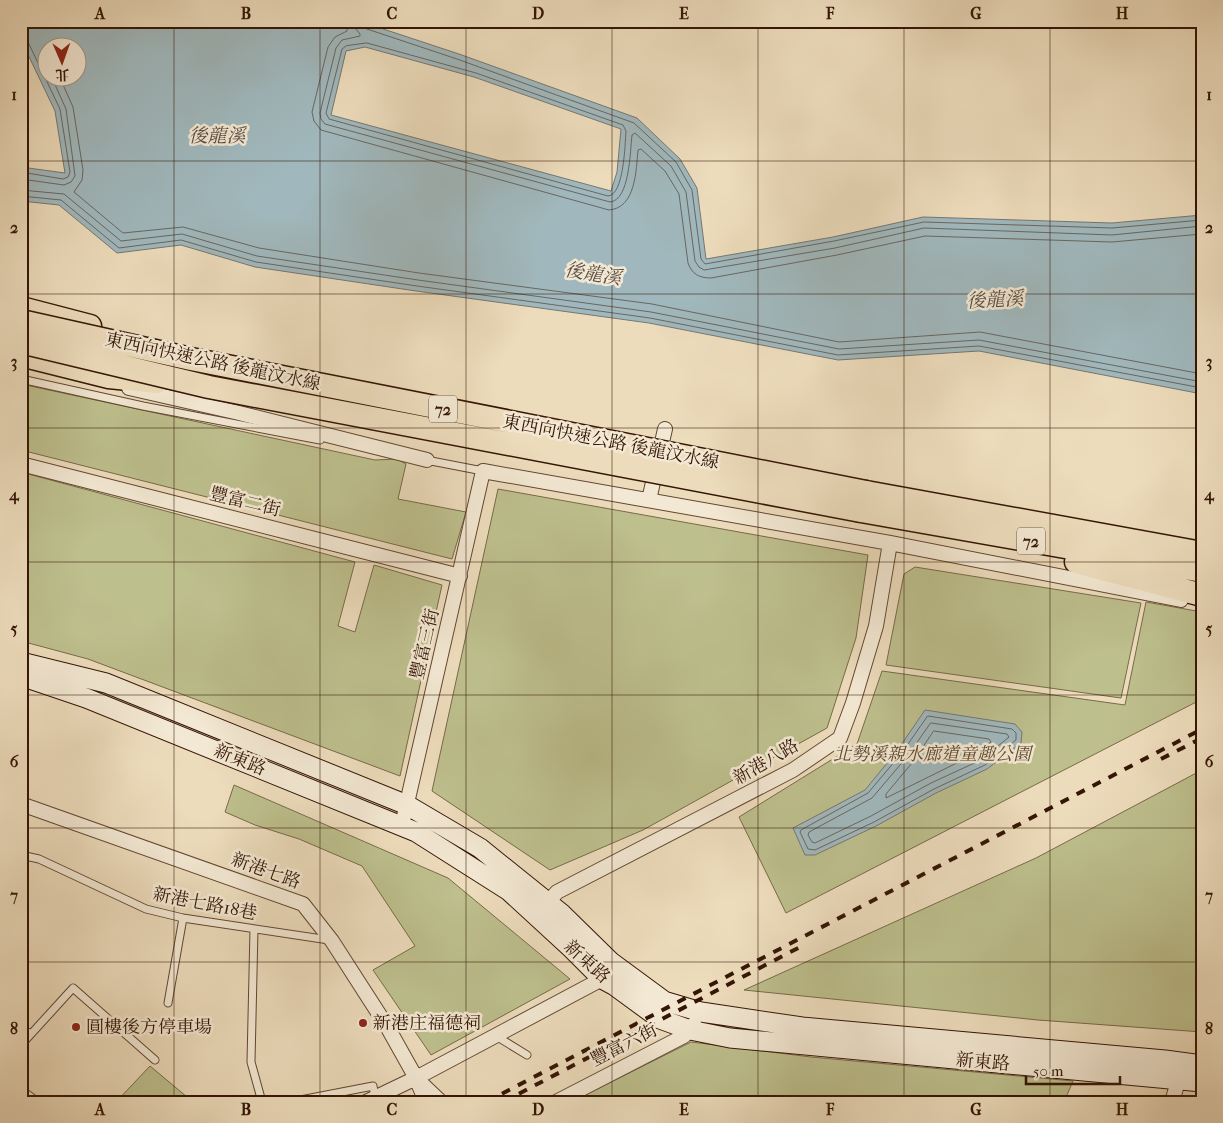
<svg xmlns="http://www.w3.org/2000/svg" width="1223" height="1123" font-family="'IM FELL French Canon','Noto Serif TC',serif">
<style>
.green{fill:#bdbf8d;stroke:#786a49}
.water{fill:#a0b8bd;stroke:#757773;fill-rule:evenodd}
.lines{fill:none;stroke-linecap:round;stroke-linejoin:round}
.shore{stroke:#6a6661;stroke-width:1}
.service-casing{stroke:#624733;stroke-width:9}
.minor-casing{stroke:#624733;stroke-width:16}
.secondary-casing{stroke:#341505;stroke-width:21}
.trunk-casing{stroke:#341505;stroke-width:25}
.service{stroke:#f3e8d3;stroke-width:7}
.minor{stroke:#f3e8d3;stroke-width:14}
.secondary{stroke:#f3e8d3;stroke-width:19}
.trunk{stroke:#eddcbc;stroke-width:22}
.rail{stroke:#341505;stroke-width:4;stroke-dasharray:9 9;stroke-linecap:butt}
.trunk-bridge-casing{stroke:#341505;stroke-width:25;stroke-linecap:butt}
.trunk-bridge{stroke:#eddcbc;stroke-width:22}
.grid{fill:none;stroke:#341505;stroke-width:1;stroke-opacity:0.55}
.poi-dot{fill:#8f2418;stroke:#f3e8d3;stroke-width:2}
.labels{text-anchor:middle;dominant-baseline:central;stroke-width:5;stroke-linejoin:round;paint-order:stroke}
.shield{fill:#f3e8d3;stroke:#6d5443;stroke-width:1}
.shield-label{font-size:16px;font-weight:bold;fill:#341505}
.street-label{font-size:18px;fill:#341505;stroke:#f3e8d3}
.park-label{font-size:18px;font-style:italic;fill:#5d482e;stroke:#f3e8d3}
.poi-label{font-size:18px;fill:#341505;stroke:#f3e8d3;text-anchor:start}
.water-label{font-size:19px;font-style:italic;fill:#5a4e45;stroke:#f3e8d3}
.neatline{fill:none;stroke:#341505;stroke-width:2}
.grid-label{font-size:16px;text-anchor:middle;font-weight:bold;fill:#341505}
</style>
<rect width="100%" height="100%" fill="#eddcbc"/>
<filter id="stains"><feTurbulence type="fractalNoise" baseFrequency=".004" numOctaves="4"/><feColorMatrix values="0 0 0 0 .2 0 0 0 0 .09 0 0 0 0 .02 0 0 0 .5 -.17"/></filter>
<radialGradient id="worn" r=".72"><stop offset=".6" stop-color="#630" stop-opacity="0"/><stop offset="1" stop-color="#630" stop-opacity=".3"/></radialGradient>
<!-- green -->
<path class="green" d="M21,384l354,76 22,-1 9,5 -8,35 68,13 -14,47 -431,-109z
M21,472l334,90 -17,64 17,6 19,-67 68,20 -42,191 -312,-117 -67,-18z
M498,489l370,66 -12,83 -29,90 -184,102 -93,40 -118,-79z
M915,567l226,36 -20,95 -235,-33 18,-91z
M1146,602l56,10v87l-416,214 -47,-96 118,-73 25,-73 243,34z
M1202,770v262l-164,-12 -294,-30 292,-132z
M234,785l214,93 122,101 -139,76 -58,-85 42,-24 -53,-80 -63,-27 -44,-14 -30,-13z
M691,1042l120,15 262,24 -9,21h-493z
M150,1066l43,36h-77z"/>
<!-- water -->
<path class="water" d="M21,21h338l100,33 178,64 43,41 17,29 9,71 127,-22 90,-20 189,6 90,-8v179l-223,-43 -141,9 -189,-37 -233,-32 -161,-24 -74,-22 -64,8 -58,-48 -38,-4v-34l44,6 -10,-62 -34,-71zM365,47l109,30 147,52 -4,43 -6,19 -280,-76 15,-64zM48,48h30v30h-30z
M925,710l90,14 7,8 -1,11 -34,26 -51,24 -60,33 -61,29h-10l-12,-27 72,-38 32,-39z"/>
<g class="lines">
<!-- shore -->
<path class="shore" d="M347,21v10l-12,6 -7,10 -16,65 2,9 7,9 288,80c27,-2 27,-40 29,-60l3,-1 24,22 14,23 9,69c4,11 11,15 23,15l126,-23 88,-19 187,6 90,-8
M354,21l1,7 5,6v2l-18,4 -6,8 -16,65 1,6 4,5 285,78c20,-2 20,-51 22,-67l3,-2 36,33 15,26 9,69 4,6 5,3 131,-22 89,-20 188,7 90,-9
M361,21v5l3,2 93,31 177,64 42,39 16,28 9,69 4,5 129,-23 90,-19 188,6 90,-8
M21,38l4,1 3,3 32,67 10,63 -2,5 -5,2 -42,-7
M367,43l109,30 147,52 3,6c-1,13 -2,64 -18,65l-279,-77 -3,-6 16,-64 4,-3z
M60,78l13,29 10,63 -1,10 -8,12 49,41 60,-6 76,21 160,25 233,31 187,38 141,-10 222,42
M21,179l43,6 7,-3 4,-6 -9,-67 -14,-31
M21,190l43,4 57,47 61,-7 75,22 161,24 233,32 188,37 140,-9 223,42
M21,196l40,4 58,48 62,-8 75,22 161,24 233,32 188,37 141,-9 223,42
M928,716l84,13 4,4v7l-31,25 -51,24 -60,33 -59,28 -7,-1 -8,-17 1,-2 67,-37 33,-39z
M931,723l76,11 2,3 -28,23 -50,23 -60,33 -56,27 -3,-1 -4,-7 1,-3 63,-34 34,-40z
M934,731l55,8 2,3 -14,11 -91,45v-4l26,-31z"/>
<!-- service casing -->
<g class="service-casing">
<path id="service" d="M21,379l122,27 177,34
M426,460l57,11
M21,855l18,4 107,50 37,9 146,22
M254,929l-3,133 11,40
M168,1003l15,-85
M21,1028l10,6
M496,1036l31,19
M21,1045l52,-57 82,72
M290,1102l83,-16 2,11"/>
</g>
<!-- minor casing -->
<g class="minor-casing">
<path id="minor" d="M129,388l110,25 188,47
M21,464l439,112
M649,500l16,-71
M21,804l282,100 29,37 56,87 28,50 10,24
M402,825l81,-354 407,72 291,57
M541,910l16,-18 236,-122 47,-32 13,-35 23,-77 14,-83
M420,1082l21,20
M21,1094l11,8
M366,1102l50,-24 186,-99 4,-8
M556,1102l128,-66 10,-12
M1172,1102l9,-31"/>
</g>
<!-- secondary casing -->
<g class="secondary-casing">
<path id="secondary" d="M21,662l85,21 301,122 73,43 82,66 49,48 53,39 37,11 101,15 363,33 37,5
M21,676l65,22 330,134 93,59 62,57 31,31 13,7 45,33 30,11 40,8 472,44"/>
</g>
<!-- trunk casing -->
<g class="trunk-casing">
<path id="trunk" d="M21,308l69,18
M21,355l88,22 48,5
M866,492l336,61
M861,511l341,60
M1076,562l126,33"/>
</g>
<!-- service -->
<use href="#service" class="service"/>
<!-- minor -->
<use href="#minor" class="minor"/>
<!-- secondary -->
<use href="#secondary" class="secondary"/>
<!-- trunk -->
<use href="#trunk" class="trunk"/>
<!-- rail -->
<path class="rail" d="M1161,759l41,-21
M486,1102l716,-373
M503,1102l297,-155"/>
<!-- trunk-bridge casing -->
<g class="trunk-bridge-casing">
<path id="trunk-bridge" d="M21,321l170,38 675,133
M21,342l188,45 652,124"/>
</g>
<!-- trunk-bridge -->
<use href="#trunk-bridge" class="trunk-bridge"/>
</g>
<!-- grid -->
<path class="grid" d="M174,21v1081M320,21v1081M466,21v1081M612,21v1081M758,21v1081M904,21v1081M1050,21v1081M21,161h1181M21,294h1181M21,428h1181M21,562h1181M21,695h1181M21,828h1181M21,962h1181"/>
<!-- markers -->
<g class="poi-dot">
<circle cx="363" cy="1023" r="5"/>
<circle cx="76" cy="1027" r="5"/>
</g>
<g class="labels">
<!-- shield labels -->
<g class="shield">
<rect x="429" y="395.5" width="28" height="27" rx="4"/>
<rect x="1017" y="527.5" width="28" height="27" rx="4"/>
</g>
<g class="shield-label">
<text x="443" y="409">72</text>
<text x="1031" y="541">72</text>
</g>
<!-- street labels -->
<g class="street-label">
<text transform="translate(213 362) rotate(12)">東西向快速公路 後龍汶水線</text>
<text transform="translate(611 442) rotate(11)">東西向快速公路 後龍汶水線</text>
<text transform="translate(245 502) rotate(14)">豐富二街</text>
<text transform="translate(425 644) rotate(-77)">豐富三街</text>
<text transform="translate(240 760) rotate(22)">新東路</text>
<text transform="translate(766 762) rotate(-30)">新港八路</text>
<text transform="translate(266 871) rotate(20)">新港七路</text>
<text transform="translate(205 904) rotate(11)">新港七路18巷</text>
<text transform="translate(587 962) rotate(42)">新東路</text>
<text transform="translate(624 1045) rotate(-27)">豐富六街</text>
<text transform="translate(983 1062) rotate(5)">新東路</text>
</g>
<!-- park labels -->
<g class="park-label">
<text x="932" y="754">北勢溪親水廊道童趣公園</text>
</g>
<!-- poi labels -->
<g class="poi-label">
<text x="373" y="1023">新港庄福德祠</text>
<text x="86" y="1027">圓樓後方停車場</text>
</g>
<!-- water labels -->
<g class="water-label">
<text x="217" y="136">後龍溪</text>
<text transform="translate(593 274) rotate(9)">後龍溪</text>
<text transform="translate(995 300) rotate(-3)">後龍溪</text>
</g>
</g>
<!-- margin -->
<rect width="1223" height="1123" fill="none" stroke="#eddcbc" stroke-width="55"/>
<!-- north arrow -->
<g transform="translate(62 62) rotate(178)"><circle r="24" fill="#f3e8d3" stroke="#a79481"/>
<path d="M0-4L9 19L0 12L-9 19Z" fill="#8f2418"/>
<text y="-8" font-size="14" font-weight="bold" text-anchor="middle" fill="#341505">北</text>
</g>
<!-- scale -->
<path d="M1026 1076v8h94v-8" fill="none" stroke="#341505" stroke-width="2.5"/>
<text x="1033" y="1076" font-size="15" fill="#341505" stroke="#f3e8d3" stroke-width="4" paint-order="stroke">50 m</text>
<rect x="28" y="28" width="1168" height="1068" class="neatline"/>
<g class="grid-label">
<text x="100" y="19">A</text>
<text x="246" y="19">B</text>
<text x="392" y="19">C</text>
<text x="538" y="19">D</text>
<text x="684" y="19">E</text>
<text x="830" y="19">F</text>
<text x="976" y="19">G</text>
<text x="1122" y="19">H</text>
<text x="14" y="100">1</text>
<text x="1209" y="100">1</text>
<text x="14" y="233">2</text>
<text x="1209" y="233">2</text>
<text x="14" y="367">3</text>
<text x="1209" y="367">3</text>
<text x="14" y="500">4</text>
<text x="1209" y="500">4</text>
<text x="14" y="634">5</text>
<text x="1209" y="634">5</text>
<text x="14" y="767">6</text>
<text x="1209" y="767">6</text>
<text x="14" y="901">7</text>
<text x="1209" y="901">7</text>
<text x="14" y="1034">8</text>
<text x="1209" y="1034">8</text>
<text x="100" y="1115">A</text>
<text x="246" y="1115">B</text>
<text x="392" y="1115">C</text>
<text x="538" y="1115">D</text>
<text x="684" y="1115">E</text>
<text x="830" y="1115">F</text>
<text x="976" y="1115">G</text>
<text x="1122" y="1115">H</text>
</g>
<rect width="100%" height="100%" filter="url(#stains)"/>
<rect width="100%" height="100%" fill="url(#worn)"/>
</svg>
